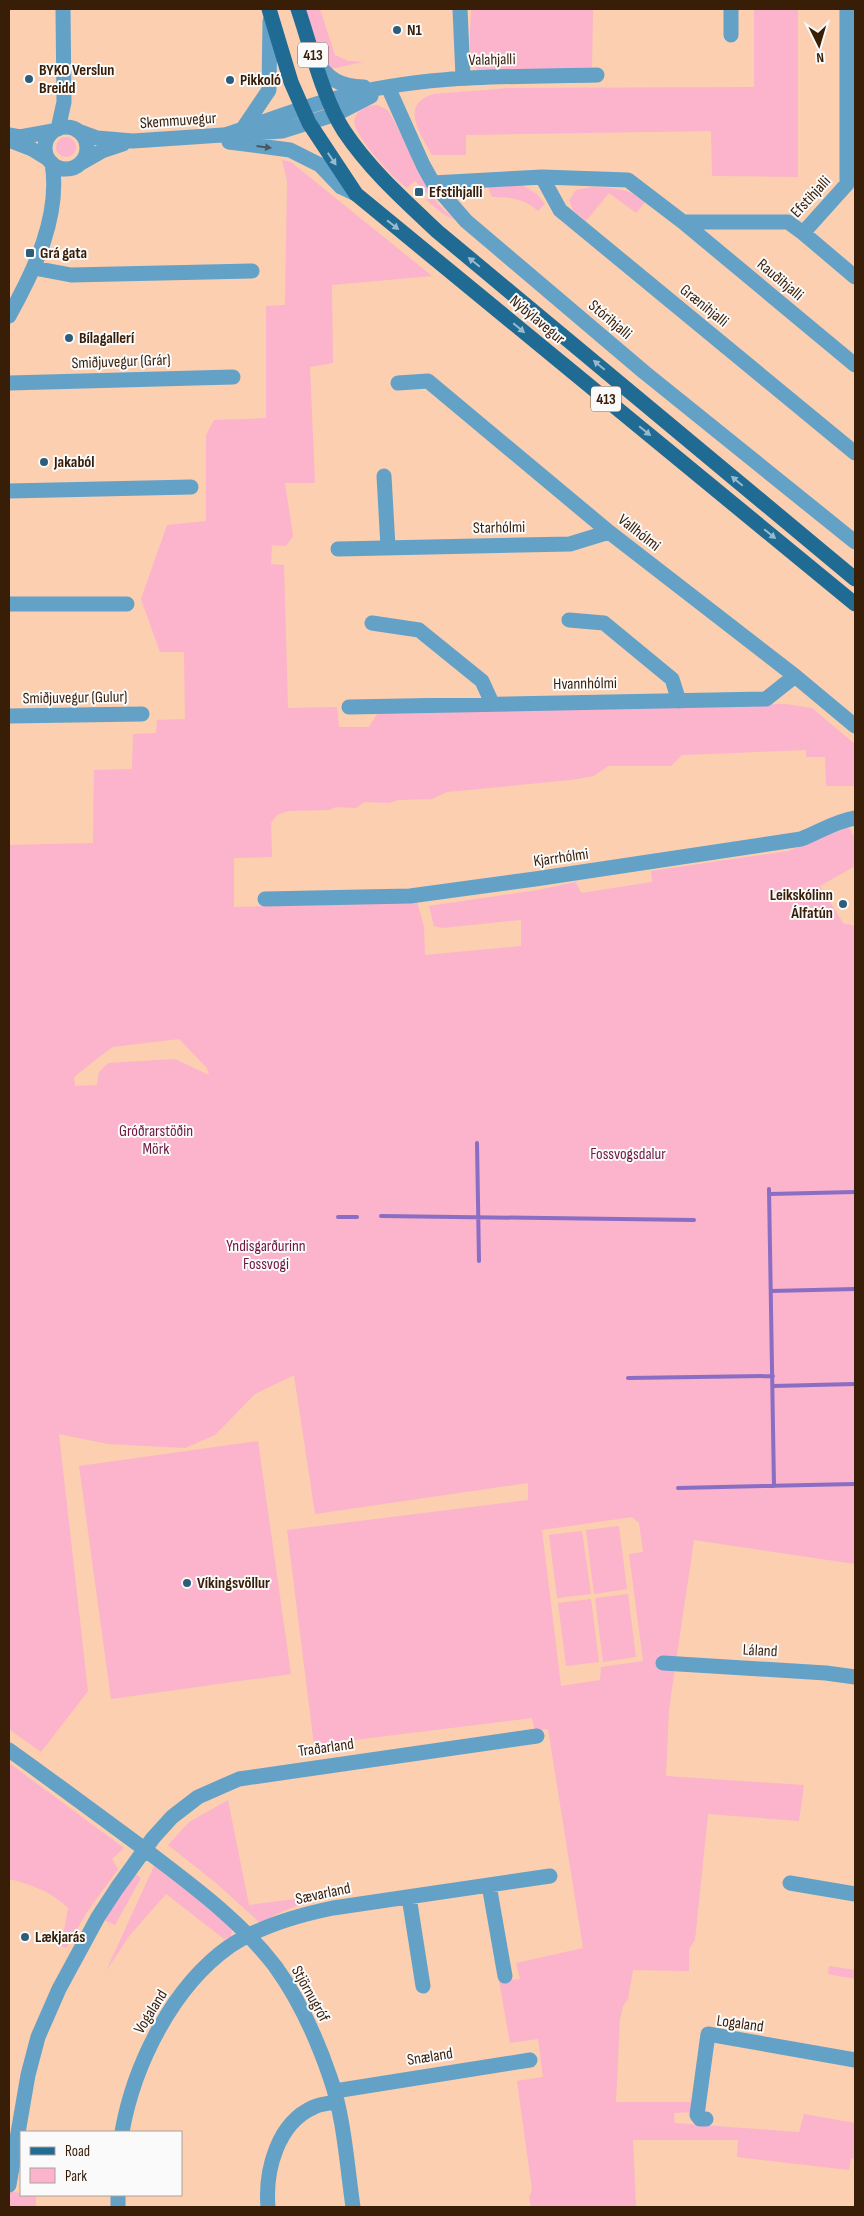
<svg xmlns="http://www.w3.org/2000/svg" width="864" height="2216" font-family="'Sofia Sans Condensed',sans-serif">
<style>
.green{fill:#fcb3cc;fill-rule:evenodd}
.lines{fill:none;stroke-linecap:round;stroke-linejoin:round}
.stream{stroke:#896ec4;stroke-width:4}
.minor{stroke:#63a1c7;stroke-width:15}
.major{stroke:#1f6b94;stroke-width:15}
.oneway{fill:#4b585d}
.oneway2{fill:#97bacc}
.poi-dot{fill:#2c5e7c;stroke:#fafafa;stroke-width:2}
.labels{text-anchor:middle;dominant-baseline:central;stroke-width:4;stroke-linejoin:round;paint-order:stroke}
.shield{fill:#fafafa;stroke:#725f50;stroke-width:1}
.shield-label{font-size:15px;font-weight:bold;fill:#381d07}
.poi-label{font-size:16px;font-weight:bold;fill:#381d07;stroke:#fafafa;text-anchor:start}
.street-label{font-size:16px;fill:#381d07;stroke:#fafafa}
.park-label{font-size:16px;fill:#701842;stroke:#fafafa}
</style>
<rect width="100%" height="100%" fill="#fbcfb0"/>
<!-- green -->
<path class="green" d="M305,9h15l15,46 13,6 15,1 -33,7 -8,-7z
M471,9h122l-1,61h-115c-11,-15 -6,-43 -6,-61z
M754,9h44v168l-86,-1 -1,-45 -245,4v20h-34c-11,-21 -34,-51 2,-61l75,-6 245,-1z
M377,105l11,5 19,35 8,22 14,24 9,13 17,16 -12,-6 -17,-14 4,-4 -15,-15 -8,7c-14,-10 -47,-46 -52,-62 -4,-14 12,-21 22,-21z
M56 147a10 10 0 1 1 20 0a10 10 0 1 1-20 0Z
M282,160l9,2 141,114 -100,9 1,78 -23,4 5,116h-30l8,53 -7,10 -14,-1 -1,19 13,1 4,143 49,-1 2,20h30l10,-16 407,-7 26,4 43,36v42h-29l-1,-29h-19v-7l-124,5 -11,11h-63l-14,10 -23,4 -124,12 -15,7 -34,1 -9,3 -25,-1 -8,6 -20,-1 -7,3 -41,1 -11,4 -6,8 1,34 -38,1v49l161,-4 22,-2 7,26 1,28 96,-9v-26l-79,8 -8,-2 -5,-20 109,-16 38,-8 5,11 71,-11 -1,-11 137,-20 61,-24 6,12v27l-35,20 23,37 12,3v638l-161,-24 -25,169 -3,67 138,9 -5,36 -91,-7 -13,126 -6,9v22l-56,-1 -5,29 -5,7 -3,13 -4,83h76v10l-18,1 1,10 124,9 5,-18 51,9v36l-4,-1 -2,12 -112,-13 1,-17h-105l3,67h-105l-2,-10 3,-7 -15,-109 26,-4 -5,-38 -28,4 -11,-62 21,-2 -4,-16 67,-15 -35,-219 -13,1 -3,-12 -218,27 -27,-215 241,-30v-17l-213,31 -21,-139 -39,19 -40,41 -30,13 -77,-4 -49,-10 29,257 -47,61 -32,-23v-884l84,-2 1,-73 38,-1 1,-35 23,-1 1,-13 28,-1 -1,-67h-24l-19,-53 26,-74 39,-4v-86l8,-15 52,-2v-112l19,-1 2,-123zM179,1039l28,29 2,7 -34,-16 -67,4 -9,9 -2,13 -22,1 -1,-9 38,-30zM632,1517l7,6 4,29 -14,2 14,107 -42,6 -1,13 -39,6 -19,-156z
M522,185l15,9 8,10 -7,7c-14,-12 -28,-14 -46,-14l-4,-10z
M592,187c20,1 39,1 53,15l-9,11 -27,-20 -23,28 -13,-11 -4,-10 7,-10z
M258,1441l33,233 -180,25 -32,-233z
M619,1526l8,63 -33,5 -8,-64z
M582,1531l9,63 -34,4 -8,-63z
M628,1594l8,63 -33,5 -8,-64z
M591,1599l8,63 -33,4 -8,-63z
M9,1763l115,85 -12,11 6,10 -31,43 -21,36 -5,-2 7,-38c-16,-16 -37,-24 -59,-29z
M228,1800l21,105 61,-8v5l-25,8 -25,13 -44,-40 -48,-38 21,-23z
M154,1866l73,56 5,9 -1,6 -7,2 -58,-45 -36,41 -24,36z
M134,1873l7,5 -26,47 -11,-5z
M829,1966l26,4v9l-27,-5z
M9,2191l27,5v11h-27z"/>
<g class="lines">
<!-- stream -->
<path class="stream" d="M477,1143l2,118
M769,1189l5,297
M770,1194l85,-2
M381,1216l313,4
M338,1217h19
M771,1291l84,-2
M628,1378l145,-2
M773,1386l82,-2
M678,1488l177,-4"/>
<!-- minor -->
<path class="minor" d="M460,9l3,68
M731,9v26
M315,59c13,20 25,28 49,28
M388,87l35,78 10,18 33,38 178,151 211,170
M45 148a21 21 0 1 1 42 0a21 21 0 1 1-42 0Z
M58,129l6,-27 -1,-93
M242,130l27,-40 1,-69
M78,131l19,7 36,3 149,-10 54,-17 35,-18
M9,135l11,2 33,-6
M225,135c37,-12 74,-27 112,-37 84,-24 173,-21 260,-23
M9,140l23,9 16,10
M229,142l61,8 30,15 21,22 15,7
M81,163l21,-12 21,-7
M542,177l18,33 295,243
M433,183l109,-6 86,3 55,42h105l15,11 44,-49v-175
M683,222l172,143
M803,233l52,44
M34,268l37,7 181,-4
M9,316c25,-45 52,-100 43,-153
M9,383l224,-6
M398,383l30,-2 181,151 186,144 60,50
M384,476l4,71
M9,491l182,-4
M338,549l232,-5 39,-12
M9,604h118
M569,620l35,3 68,56 7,22
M372,623l47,7 63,51 10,22
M349,707l417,-8 29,-23
M9,716l133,-2
M265,899l145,-3 125,-17 266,-40c18,-7 35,-18 54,-21
M663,1663l163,10 29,4
M9,1750c45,32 89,65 134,98 47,36 96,71 132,118 24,33 42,73 55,111 14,39 17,89 23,130
M790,1883l65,11
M489,1885l16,91
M409,1897l14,89
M335,2091l195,-31
M706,2119h-6l-3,-4 11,-81 147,26
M122,2132c12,-68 51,-146 108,-186 30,-20 69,-31 103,-38l217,-32
M9,2185l19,-110 10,-38 21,-48 39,-72 19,-29 36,-50 19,-21 26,-20 41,-18 298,-43
M118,2195v12
M268,2207c-3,-36 9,-84 46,-100 6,-3 15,-4 23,-5"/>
<!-- major -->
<path class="major" d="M269,9l22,73 18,41 47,71 499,410
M298,9c12,35 26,92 46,122 26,39 60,69 94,101l417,347"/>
</g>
<!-- one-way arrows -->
<defs><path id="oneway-solid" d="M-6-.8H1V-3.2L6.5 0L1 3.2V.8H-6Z" transform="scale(1.25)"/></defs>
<use class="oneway" href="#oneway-solid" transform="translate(264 147) rotate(7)"/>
<g class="oneway2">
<use href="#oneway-solid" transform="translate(332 159) rotate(56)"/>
<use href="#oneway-solid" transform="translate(393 225) rotate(38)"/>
<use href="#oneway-solid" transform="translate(474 262) rotate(-141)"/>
<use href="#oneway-solid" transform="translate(519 328) rotate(40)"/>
<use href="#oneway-solid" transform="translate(599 365) rotate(-140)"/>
<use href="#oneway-solid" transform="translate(645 431) rotate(39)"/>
<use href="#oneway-solid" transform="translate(737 481) rotate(-140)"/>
<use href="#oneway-solid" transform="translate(770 534) rotate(39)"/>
</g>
<!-- markers -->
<g class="poi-dot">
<circle cx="397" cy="30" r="5"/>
<circle cx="29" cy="79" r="5"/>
<circle cx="230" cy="80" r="5"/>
<rect x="414" y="187" width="10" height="10" rx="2.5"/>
<rect x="25" y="248" width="10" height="10" rx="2.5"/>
<circle cx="69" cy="338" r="5"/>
<circle cx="44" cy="462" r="5"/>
<circle cx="843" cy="904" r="5"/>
<circle cx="187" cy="1583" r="5"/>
<circle cx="25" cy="1937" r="5"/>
</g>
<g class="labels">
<!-- shield labels -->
<g class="shield">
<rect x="298" y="42.5" width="30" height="25" rx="4"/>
<rect x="591" y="386.5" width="30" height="25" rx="4"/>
</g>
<g class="shield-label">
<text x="313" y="55">413</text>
<text x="606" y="399">413</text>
</g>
<!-- poi labels -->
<g class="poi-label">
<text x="407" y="30">N1</text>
<text x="39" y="70">BYKO Verslun<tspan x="39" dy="18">Breidd</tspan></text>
<text x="240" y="80">Pikkoló</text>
<text x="429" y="192">Efstihjalli</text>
<text x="40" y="253">Grá gata</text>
<text x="79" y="338">Bílagallerí</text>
<text x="54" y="462">Jakaból</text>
<text x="833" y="895" text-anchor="end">Leikskólinn<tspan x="833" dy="18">Álfatún</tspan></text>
<text x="197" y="1583">Víkingsvöllur</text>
<text x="35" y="1937">Lækjarás</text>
</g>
<!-- street labels -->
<g class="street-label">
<text transform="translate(492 60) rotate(-1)">Valahjalli</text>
<text transform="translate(178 121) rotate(-4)">Skemmuvegur</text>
<text transform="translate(811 197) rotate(-47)">Efstihjalli</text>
<text transform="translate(780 280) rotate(40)">Rauðihjalli</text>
<text transform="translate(704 306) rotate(39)">Grænihjalli</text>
<text transform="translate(537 320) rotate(40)">Nýbýlavegur</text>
<text transform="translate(610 320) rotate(40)">Stórihjalli</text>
<text transform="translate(121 362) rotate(-2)">Smiðjuvegur (Grár)</text>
<text transform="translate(499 528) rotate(-1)">Starhólmi</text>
<text transform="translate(639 533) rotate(38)">Vallhólmi</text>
<text transform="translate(585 684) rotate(-1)">Hvannhólmi</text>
<text transform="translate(75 698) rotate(-1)">Smiðjuvegur (Gulur)</text>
<text transform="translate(561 858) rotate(-8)">Kjarrhólmi</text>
<text transform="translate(760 1651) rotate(3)">Láland</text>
<text transform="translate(326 1748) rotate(-8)">Traðarland</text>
<text transform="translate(323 1894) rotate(-12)">Sævarland</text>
<text transform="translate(310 1994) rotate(61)">Stjörnugróf</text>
<text transform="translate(151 2012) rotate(-58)">Vogaland</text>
<text transform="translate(740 2024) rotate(8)">Logaland</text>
<text transform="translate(430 2057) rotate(-9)">Snæland</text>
</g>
<!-- park labels -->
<g class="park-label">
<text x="156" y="1131">Gróðrarstöðin<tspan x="156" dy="18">Mörk</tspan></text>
<text x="628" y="1154">Fossvogsdalur</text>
<text x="266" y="1246">Yndisgarðurinn<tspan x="266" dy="18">Fossvogi</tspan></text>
</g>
</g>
<!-- border -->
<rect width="864" height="2216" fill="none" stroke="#381d07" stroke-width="20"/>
<!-- legend -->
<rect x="20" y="2131" width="162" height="65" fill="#fafafa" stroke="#aca299"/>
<rect x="30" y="2147" width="25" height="8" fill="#1f6b94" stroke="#aca299"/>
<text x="65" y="2156" font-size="15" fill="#381d07">Road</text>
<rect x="30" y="2168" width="25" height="15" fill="#fcb3cc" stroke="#aca299"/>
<text x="65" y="2181" font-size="15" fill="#381d07">Park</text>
<!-- north arrow -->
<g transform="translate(819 45) rotate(175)" stroke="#fafafa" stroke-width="4" paint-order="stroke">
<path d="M0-4L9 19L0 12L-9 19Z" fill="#381d07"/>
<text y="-8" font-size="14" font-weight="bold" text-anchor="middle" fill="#381d07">N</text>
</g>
</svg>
